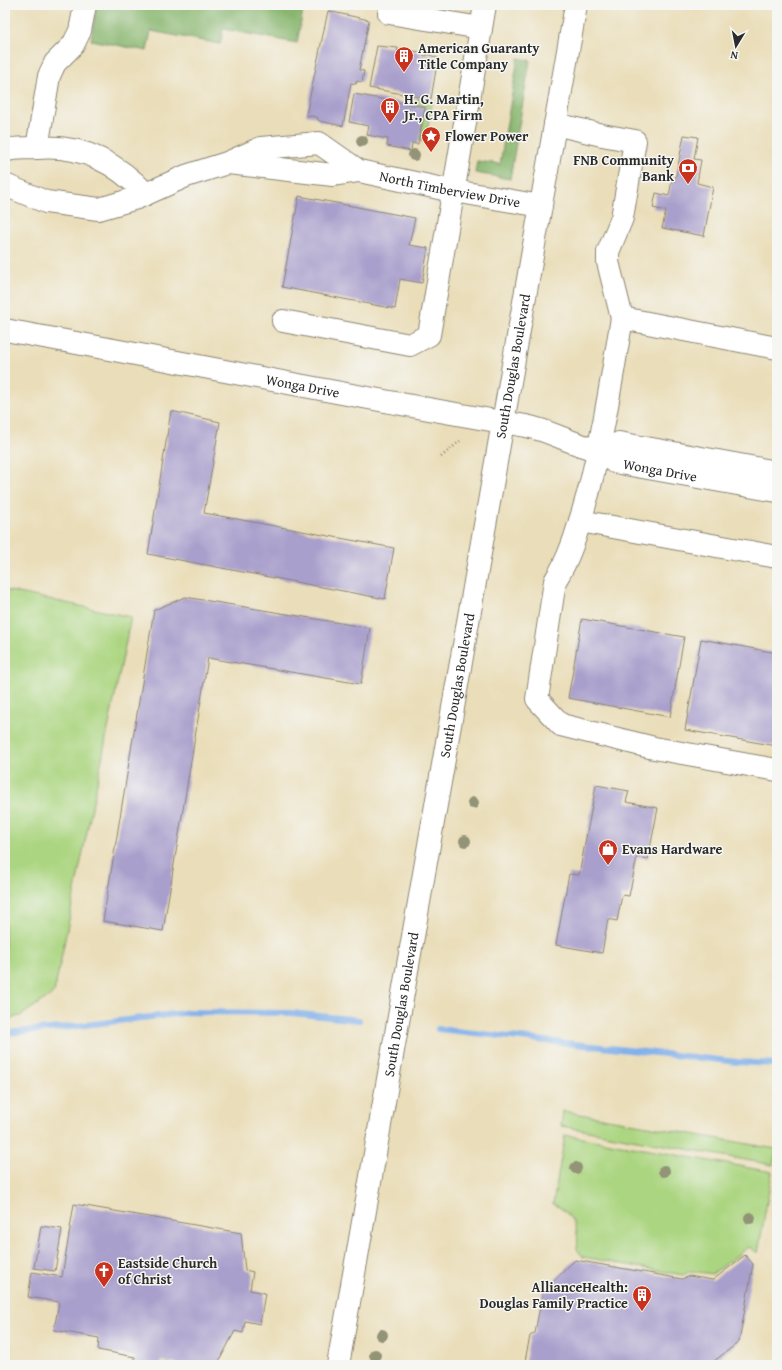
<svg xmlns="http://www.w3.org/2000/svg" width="782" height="1370" font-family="'Gentium Book Plus',serif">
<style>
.green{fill:#abd580;stroke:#6b8056}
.forest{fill:#88b66e;stroke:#5a704c}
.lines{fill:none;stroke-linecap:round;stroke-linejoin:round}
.stream{stroke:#7fafea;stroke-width:6}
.building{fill:#a99fcc}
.minor-casing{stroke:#8a8472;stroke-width:24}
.major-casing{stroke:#8a8472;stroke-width:24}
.path{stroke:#8a8472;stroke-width:2.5;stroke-dasharray:1 3;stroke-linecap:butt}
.minor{stroke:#fff;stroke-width:22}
.major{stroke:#fff;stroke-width:22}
.tree{fill:#939377}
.labels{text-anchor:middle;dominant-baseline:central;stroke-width:3;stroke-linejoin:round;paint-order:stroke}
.poi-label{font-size:14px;font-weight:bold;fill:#2b2b2b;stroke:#f6f6f2;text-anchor:start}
.street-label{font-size:14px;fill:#2b2b2b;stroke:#f6f6f2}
</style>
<rect width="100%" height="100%" fill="#f6f6f2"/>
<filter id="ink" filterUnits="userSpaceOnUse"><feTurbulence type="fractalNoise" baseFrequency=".025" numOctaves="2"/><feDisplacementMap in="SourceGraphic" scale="8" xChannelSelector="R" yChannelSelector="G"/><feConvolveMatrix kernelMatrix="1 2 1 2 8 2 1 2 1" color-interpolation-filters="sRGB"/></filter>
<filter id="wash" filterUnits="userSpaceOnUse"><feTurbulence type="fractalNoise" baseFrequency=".012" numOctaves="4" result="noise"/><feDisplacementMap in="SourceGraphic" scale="16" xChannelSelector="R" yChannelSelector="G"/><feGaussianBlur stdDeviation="0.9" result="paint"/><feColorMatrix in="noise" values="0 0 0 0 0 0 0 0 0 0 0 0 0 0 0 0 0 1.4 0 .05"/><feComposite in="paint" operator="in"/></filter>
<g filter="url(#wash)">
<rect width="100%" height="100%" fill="#eadeba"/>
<!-- green -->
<path class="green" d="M417,98l15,3 -7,41 -5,-1 6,-35 -10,-2z
M5,590l126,27 -77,376 -34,23 -15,4z
M563,1111l213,38 -3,16 -212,-39z
M565,1135l207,37 -14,81 -9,-6 -37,27 -21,-3 -8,4 -100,-18 -6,-8c3,-21 -5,-36 -24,-45z"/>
<!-- forest -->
<path class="forest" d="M97,5h207l-7,38 -74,-14 -3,15 -69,-13 -4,20 -56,-11z
M518,58l12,2 -20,119 -35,-6 2,-12 23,3z"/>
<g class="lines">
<!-- stream -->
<path class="stream" d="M438,1029l299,33 40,2
M5,1033l56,-5 130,-16 100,1 68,7"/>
</g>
<g id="blocks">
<!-- building -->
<path class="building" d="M328,11l41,9 -10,50 5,1 -2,11 -5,-1 -1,3 -5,-1 -8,43 -24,-5 -2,-4 -11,-2z
M377,46l21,2 -1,3h3v-2l20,3v3l7,1v-2l11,4 -7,41 -62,-11z
M354,94l71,13 -7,37 -6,-1 -1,8 -24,-5 1,-7 -21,-4 2,-9 -20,-4z
M684,135l14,2 -4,22 7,1 -4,23 16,4 -9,49 -42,-8 4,-17 -13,-3 3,-15 13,3 3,-16 3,1z
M299,196l116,22 -6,27 19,3 -6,35 -22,-4 -5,30 -113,-22z
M171,411l49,11 -16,91 190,35 -9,51 -237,-45z
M185,597l185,31 -9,56 -153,-26 -45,273 -60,-10 51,-311z
M582,619l102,18 -14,80 -102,-19z
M701,639l76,14v93l-92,-16z
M596,785l33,6 -3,11 32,6 -10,51 -11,-2 -8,39 -7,-1 -5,26 -9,-2 -6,34 -46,-8 13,-71 10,1z
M74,1204l167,29 4,37 8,2 -3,18 15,3 -5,31 -15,-3 -2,12 -8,-2 -18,34h-35l-21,-4 -1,4h-26l1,-8 -37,-7 1,-12 -45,-8 5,-28 -31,-5 4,-25 30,5z
M41,1226l21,3 -7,42 -21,-3z
M745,1255l8,9 -14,78 -30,23h-168l-16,-4 5,-25 5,-3 8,-42 32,-31 107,19 7,-3 24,4z"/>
</g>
</g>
<g filter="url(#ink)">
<use href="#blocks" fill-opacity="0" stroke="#8a8472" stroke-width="1"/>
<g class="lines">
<!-- minor casing -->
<g class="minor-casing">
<g id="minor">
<path d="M389,13l92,15"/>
<path d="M555,124l47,11 33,6 -13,77 -14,34v10l14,56"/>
<path d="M37,148l12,-72 6,-13 18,-18 7,-14 5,-26"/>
<path d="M5,151c10,-4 20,-2 31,-3 45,-4 80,14 110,46"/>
<path d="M228,163l105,12 26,-4"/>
<path id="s1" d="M5,185l41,17 53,7 38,-11 49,-22 41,-13 34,-15 58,-5 40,28 84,18 98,17"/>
<path d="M283,321l127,24 19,-10 56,-330"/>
<path id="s2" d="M5,330c174,31 347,67 521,96 27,5 52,22 79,25"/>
<path d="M777,348l-155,-30c-10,59 -19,118 -34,176 -9,30 -16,60 -33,87l-18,118 24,26 93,23 123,22"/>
<path id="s3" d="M605,451l9,11 163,29"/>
<path d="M605,451l14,-8 158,29"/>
<path d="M580,521l197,36"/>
</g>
</g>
<!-- major casing -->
<g class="major-casing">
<g id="major">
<path id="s4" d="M338,1365l238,-1360"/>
</g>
</g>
<!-- path -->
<path class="path" d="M441,457l19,-16"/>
<!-- minor -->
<use href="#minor" class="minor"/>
<!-- major -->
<use href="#major" class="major"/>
</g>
<!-- trees -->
<g class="tree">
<circle cx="362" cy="141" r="6"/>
<circle cx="414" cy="155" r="6"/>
<circle cx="473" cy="803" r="6"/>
<circle cx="465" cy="841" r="6"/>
<circle cx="576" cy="1168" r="6"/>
<circle cx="664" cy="1171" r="6"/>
<circle cx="750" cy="1218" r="6"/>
<circle cx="382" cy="1335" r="6"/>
<circle cx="375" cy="1355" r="6"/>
</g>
</g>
<!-- icons -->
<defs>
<g id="building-pin" transform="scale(1)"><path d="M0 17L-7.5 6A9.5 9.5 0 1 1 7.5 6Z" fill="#c8321e" stroke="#f6f6f2"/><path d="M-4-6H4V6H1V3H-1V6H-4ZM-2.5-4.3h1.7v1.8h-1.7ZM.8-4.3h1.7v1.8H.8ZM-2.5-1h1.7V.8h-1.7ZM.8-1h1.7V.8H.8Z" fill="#fff"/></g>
<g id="sight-pin" transform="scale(1)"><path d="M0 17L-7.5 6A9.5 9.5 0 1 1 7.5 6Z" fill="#c8321e" stroke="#f6f6f2"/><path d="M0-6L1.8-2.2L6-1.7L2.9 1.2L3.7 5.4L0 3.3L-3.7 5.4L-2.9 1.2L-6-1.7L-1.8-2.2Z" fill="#fff"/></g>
<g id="bank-pin" transform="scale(1)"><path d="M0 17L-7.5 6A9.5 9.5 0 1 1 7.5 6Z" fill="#c8321e" stroke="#f6f6f2"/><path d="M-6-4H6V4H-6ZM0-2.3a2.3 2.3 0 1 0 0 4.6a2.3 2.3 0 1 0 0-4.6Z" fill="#fff"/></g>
<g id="shop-pin" transform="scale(1)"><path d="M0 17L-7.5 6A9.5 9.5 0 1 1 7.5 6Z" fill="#c8321e" stroke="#f6f6f2"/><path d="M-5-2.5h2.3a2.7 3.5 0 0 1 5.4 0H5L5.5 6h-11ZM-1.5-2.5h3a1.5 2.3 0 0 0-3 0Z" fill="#fff"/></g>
<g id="church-pin" transform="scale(1)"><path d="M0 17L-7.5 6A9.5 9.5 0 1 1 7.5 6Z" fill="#c8321e" stroke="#f6f6f2"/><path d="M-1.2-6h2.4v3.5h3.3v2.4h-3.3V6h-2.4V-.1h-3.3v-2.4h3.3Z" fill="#fff"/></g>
</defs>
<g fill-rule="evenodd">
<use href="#building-pin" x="404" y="56"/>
<use href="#building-pin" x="390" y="107"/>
<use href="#sight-pin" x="431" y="136"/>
<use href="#bank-pin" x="688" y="168"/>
<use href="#shop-pin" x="608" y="849"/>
<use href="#church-pin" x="104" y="1271"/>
<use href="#building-pin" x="642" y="1295"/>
</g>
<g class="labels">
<!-- poi labels -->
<g class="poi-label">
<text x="418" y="48">American Guaranty<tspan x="418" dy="16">Title Company</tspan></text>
<text x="404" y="99">H. G. Martin,<tspan x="404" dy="16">Jr., CPA Firm</tspan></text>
<text x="445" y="136">Flower Power</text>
<text x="674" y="160" text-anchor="end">FNB Community<tspan x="674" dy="16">Bank</tspan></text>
<text x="622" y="849">Evans Hardware</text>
<text x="118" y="1263">Eastside Church<tspan x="118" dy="16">of Christ</tspan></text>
<text x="628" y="1287" text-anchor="end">AllianceHealth:<tspan x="628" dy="16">Douglas Family Practice</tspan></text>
</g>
<!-- street labels -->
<g class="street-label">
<text stroke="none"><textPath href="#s1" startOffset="471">North Timberview Drive</textPath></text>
<text stroke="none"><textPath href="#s4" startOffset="1014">South Douglas Boulevard</textPath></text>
<text stroke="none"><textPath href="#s2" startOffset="303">Wonga Drive</textPath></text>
<text stroke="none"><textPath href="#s3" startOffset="61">Wonga Drive</textPath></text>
<text stroke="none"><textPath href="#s4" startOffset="690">South Douglas Boulevard</textPath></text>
<text stroke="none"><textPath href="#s4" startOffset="366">South Douglas Boulevard</textPath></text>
</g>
</g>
<!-- margin -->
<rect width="782" height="1370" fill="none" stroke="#f6f6f2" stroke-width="20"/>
<!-- north arrow -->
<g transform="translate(736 46) rotate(190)" stroke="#f6f6f2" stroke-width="3" paint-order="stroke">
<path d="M0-3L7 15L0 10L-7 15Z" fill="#2b2b2b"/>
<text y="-6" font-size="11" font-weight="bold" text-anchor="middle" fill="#2b2b2b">N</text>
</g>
</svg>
